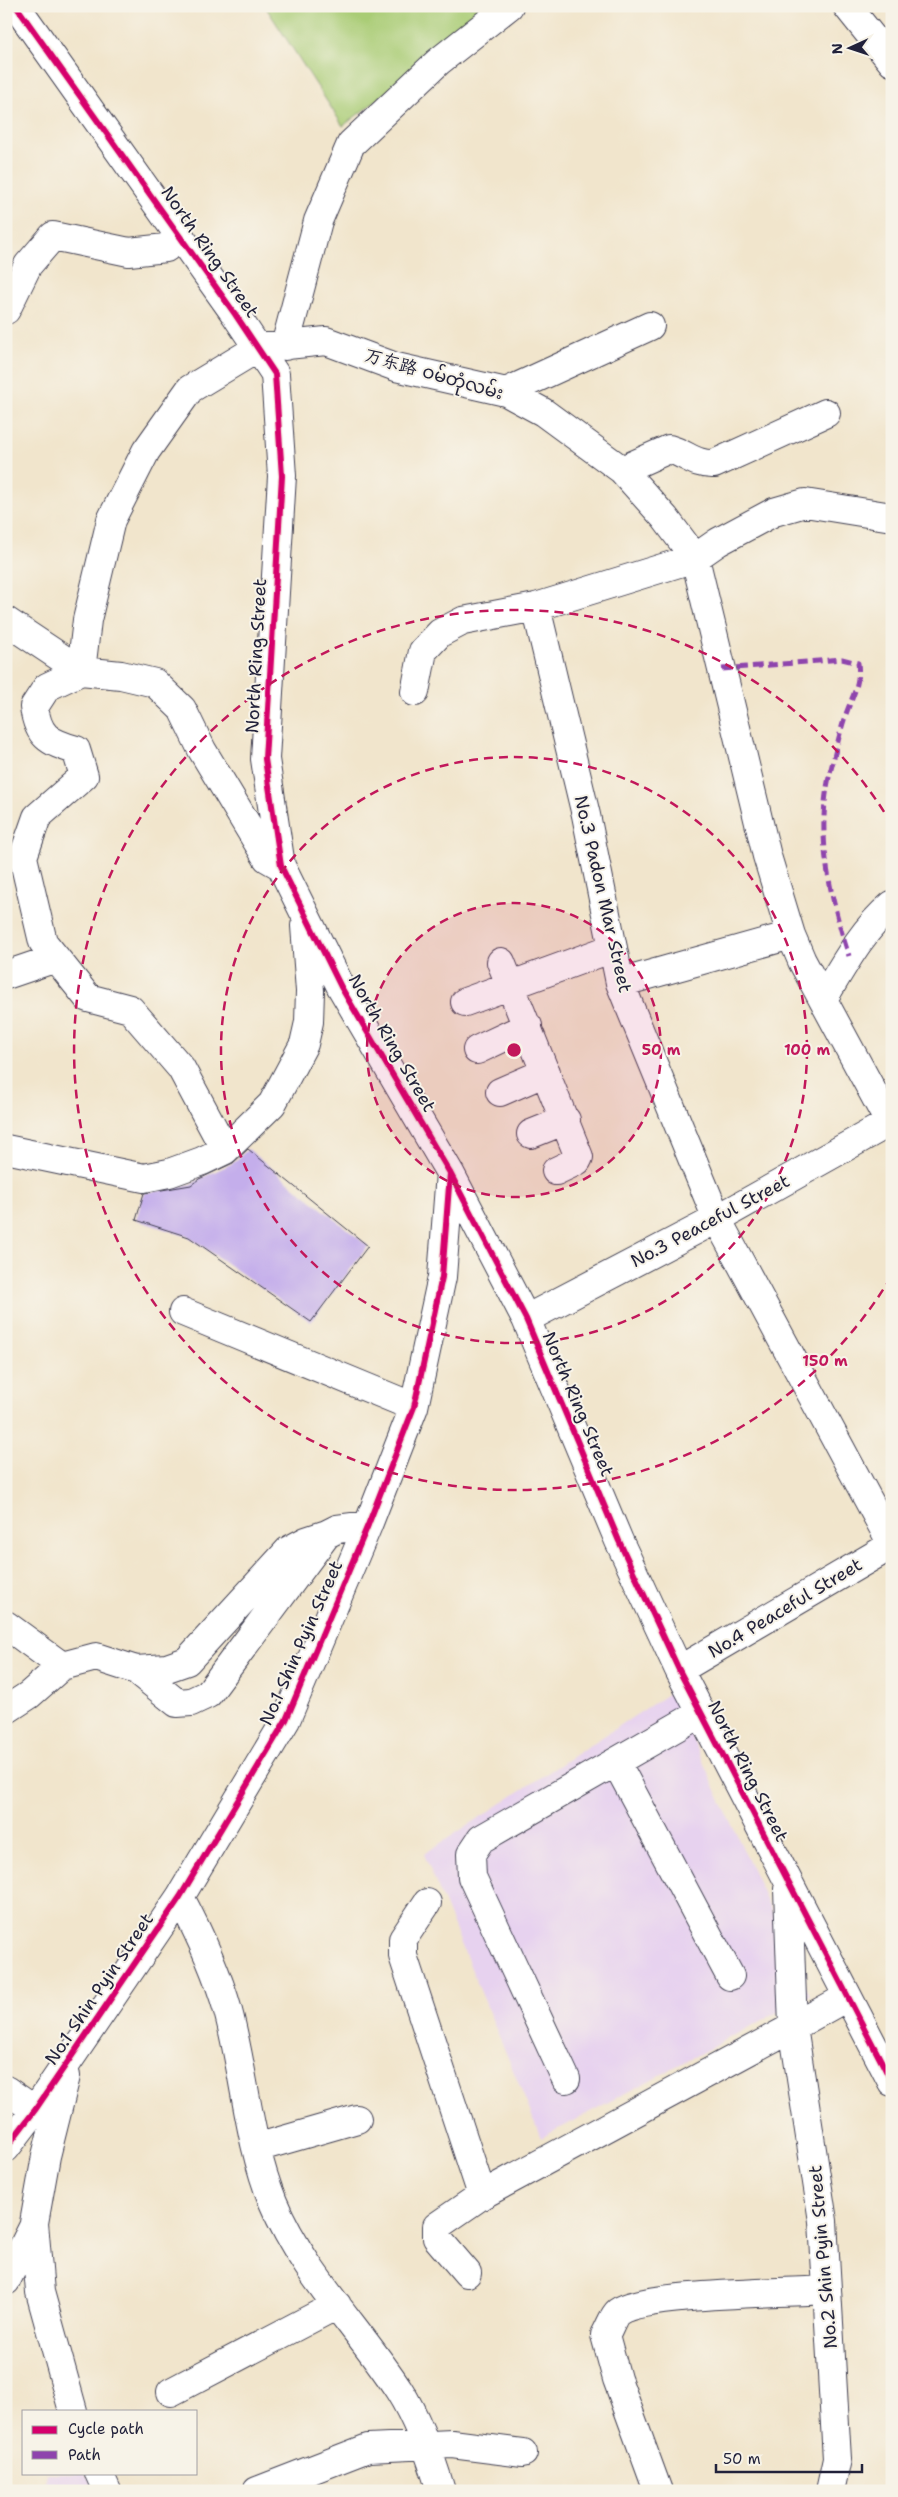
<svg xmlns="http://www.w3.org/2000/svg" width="898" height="2497" font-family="'Shantell Sans','LXGW WenKai TC','Noto Sans Myanmar',sans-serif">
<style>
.built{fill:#e7d2ef}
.green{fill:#a9cc75;stroke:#667758}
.building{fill:#c4aeeb}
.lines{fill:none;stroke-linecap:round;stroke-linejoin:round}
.minor-casing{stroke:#413f51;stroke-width:30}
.highway-casing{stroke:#413f51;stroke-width:30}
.minor{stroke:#fff;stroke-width:28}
.highway{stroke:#fff;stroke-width:28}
.quiet{stroke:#8e44ad;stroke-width:5;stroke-dasharray:10 5;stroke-linecap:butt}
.cycleway-casing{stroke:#f7f3e8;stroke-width:9}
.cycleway{stroke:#d6006c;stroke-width:6}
.ring{fill:none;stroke:#c2185b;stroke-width:2.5;stroke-dasharray:9 6}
.labels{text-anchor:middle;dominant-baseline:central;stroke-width:4;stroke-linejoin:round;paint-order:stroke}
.street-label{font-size:18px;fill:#22223b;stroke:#f7f3e8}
.centre{fill:#c2185b;stroke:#f7f3e8;stroke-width:2.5}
.ring-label{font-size:15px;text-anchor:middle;font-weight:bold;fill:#c2185b;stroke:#f7f3e8;stroke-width:4;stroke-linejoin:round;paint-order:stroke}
</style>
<rect width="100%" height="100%" fill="#f7f3e8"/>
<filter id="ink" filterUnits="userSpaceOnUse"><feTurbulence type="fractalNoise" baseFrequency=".02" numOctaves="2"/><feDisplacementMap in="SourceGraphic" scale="10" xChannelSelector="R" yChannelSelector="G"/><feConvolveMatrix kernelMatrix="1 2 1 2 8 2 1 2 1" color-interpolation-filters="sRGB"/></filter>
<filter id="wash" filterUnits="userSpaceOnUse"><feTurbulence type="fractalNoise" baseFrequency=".0096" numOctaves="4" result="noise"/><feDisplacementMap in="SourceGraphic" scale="20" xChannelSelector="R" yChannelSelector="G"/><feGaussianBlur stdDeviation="1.12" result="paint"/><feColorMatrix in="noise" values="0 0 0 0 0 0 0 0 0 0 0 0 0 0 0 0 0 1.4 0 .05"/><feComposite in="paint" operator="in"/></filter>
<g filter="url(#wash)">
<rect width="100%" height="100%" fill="#f1e5cc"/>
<!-- built -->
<path class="built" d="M671,1692l139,303 -269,143 -117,-284z
M47,2473h36l16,18h-57z"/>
<!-- green -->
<path class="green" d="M265,6h234l-156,120z"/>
<g id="blocks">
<!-- building -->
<path class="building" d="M248,1149l120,97 -57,76 -122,-85 -53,-17 8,-27 47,-8 8,-6 34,-16z"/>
</g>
</g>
<g filter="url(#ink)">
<use href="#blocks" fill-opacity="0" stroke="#413f51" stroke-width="1"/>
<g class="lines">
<!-- minor casing -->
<g class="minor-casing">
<path id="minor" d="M16,6l219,308 40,60 7,102 -17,283 16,107 60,121 109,186 76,146 93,222 60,129 213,412
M6,310l22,-45 25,-29 76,16 37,-4 14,-12
M285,346l33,-125 33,-77 87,-82 71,-56
M506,392l144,-66
M622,470l47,-21c18,5 26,16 45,15l112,-51
M536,607l50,208 34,168 97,236 175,325
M6,621l75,50 -34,16 -13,20c4,29 14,35 42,43l8,26 -47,41 -14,40 20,85 45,56 42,11 51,59 44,82
M415,692l8,-41 17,-18 23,-12 73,-14 159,-49 72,298 24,79 11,26 87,161
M281,866l-14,-8 -65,-108 -20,-41 -27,-26 -34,-8 -40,-4 6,-51 24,-100 35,-69 44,-62 68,-41 68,-7 70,26 110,25 37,20 79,58 43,48 30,40 23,-16 56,-30 31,-9 87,14
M501,962l78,195 -2,4 -21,10
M6,975l50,-17
M620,983l171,-48
M823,999c20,-33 39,-69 69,-94
M465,1002l148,-54
M477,1050l51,-24
M500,1092l46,-20
M531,1134l35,-14
M6,1149l138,29 25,-5 33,-12 23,-11 47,-46 32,-60 5,-22 1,-31 -5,-65
M183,1312l231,95
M526,1319l191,-100 175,-98
M6,1625l56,41
M136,1670l31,-2 20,-7 102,-111 17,-9 21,-7
M679,1670l213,-125
M6,1710l23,-15 33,-29 34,-9 40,13 41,33 14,-1 17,-8 119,-160 10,-5 31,-4
M616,1762l114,214
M180,1897c19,36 37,75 48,114 17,63 20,130 45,191 29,70 85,125 126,188 19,30 32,67 42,101
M427,1903l-24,36v17l79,239
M66,2076l-20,80 -12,67 6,69 33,119
M566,2079l-94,-202 -1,-23 10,-15 220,-126
M6,2090l29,20
M6,2148l29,-38 145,-213 106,-177 82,-195 46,-118 28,-130 8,-104
M256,2148l101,-29
M467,2273l-30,-35v-12l45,-31 311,-168 -5,-138
M6,2281l28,-56
M171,2392l166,-87
M99,2473l8,18
M257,2491l111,-43 84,-4 71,9
M658,2491l-41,-112 -12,-44c4,-6 8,-19 13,-23 25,-19 171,-19 209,-22
M830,2491l7,-32 -14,-238 -30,-194 54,-30"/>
</g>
<!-- highway casing -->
<g class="highway-casing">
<path id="highway" d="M847,6l45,56"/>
</g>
<!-- minor -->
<use href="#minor" class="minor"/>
<!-- highway -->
<use href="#highway" class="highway"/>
<!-- quiet -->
<path class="quiet" d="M722,669l120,-10 16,4c3,22 -7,35 -13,54 -6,18 -10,37 -15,56 -15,61 0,124 19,183"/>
<!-- cycleway casing -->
<g class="cycleway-casing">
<path id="cycleway" d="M16,6l219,308 40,60 7,102 -17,283 16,107 60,121 109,186 76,146 93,222 60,129 213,412
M6,2148l29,-38 145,-213 106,-177 82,-195 46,-118 28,-130 8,-104"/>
</g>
<!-- cycleway -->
<use href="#cycleway" class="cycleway"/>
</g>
</g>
<!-- distance rings -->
<circle cx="514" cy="1050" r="147" fill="#c2185b" fill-opacity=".12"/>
<g class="ring">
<circle cx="514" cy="1050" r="147"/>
<circle cx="514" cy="1050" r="293"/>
<path d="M891 1277A440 440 0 1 1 891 823"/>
</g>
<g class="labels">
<!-- street labels -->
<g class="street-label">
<text transform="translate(210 252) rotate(55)">North Ring Street</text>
<text transform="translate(434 374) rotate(16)">万东路 ဝမ်တုံလမ်း</text>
<text transform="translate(256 656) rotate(-87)">North Ring Street</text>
<text transform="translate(603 894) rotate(77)">No.3 Padon Mar Street</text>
<text transform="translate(392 1043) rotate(60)">North Ring Street</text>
<text transform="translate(710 1221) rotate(-28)">No.3 Peaceful Street</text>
<text transform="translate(578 1404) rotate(67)">North Ring Street</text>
<text transform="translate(785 1608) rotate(-31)">No.4 Peaceful Street</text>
<text transform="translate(301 1643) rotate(-66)">No.1 Shin Pyin Street</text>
<text transform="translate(748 1771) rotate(63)">North Ring Street</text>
<text transform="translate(99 1989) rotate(-56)">No.1 Shin Pyin Street</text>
<text transform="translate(823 2257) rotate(-95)">No.2 Shin Pyin Street</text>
</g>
</g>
<circle cx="514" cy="1050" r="8" class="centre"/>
<g class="ring-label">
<text x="661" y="1055">50 m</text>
<text x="807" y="1055">100 m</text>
<text x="825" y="1366">150 m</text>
</g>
<!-- margin -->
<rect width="898" height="2497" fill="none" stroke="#f7f3e8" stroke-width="25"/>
<!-- legend -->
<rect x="22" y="2410" width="175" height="65" fill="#f7f3e8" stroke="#a29fa3"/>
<rect x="32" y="2426" width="25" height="8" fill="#d6006c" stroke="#a29fa3"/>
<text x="68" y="2434" font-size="15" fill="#22223b">Cycle path</text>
<rect x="32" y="2451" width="25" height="8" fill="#8e44ad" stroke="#a29fa3"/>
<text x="68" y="2460" font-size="15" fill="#22223b">Path</text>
<!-- north arrow -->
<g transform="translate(850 48) rotate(267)" stroke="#f7f3e8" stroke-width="4" paint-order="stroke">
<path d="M0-4L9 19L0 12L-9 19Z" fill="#22223b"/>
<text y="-8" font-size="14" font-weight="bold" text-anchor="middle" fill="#22223b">N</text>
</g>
<!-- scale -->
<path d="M716 2464v8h146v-8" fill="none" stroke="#22223b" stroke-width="2.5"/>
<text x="723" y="2464" font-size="15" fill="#22223b" stroke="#f7f3e8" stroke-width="4" paint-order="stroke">50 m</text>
</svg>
